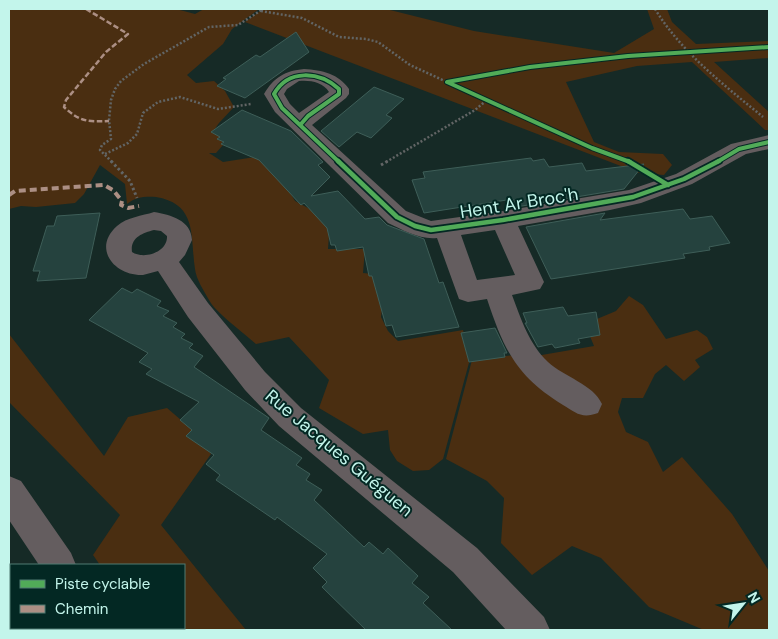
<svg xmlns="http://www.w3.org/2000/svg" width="778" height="639" font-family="'DM Sans',sans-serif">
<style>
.green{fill:#4a2e11}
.building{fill:#25423e;stroke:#3e5e58}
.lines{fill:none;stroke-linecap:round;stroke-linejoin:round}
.path-far1{stroke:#626565;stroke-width:2.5;stroke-dasharray:2 2;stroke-linecap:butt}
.path{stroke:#626565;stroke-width:3;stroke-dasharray:2.5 2.5;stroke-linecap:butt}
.street{fill:#645d5f;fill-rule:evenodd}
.quiet-far1{stroke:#ac8f84;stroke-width:2.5;stroke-dasharray:5.5 2.5;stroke-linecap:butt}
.quiet{stroke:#ac8f84;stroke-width:4;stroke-dasharray:7 4;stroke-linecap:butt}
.cycleway-far1-casing{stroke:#032823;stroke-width:6}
.cycleway-casing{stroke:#032823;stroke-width:8}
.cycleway-far1{stroke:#51ab58;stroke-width:4}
.cycleway{stroke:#51ab58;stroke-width:4.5}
.labels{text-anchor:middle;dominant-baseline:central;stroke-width:4;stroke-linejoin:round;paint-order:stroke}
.street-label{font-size:18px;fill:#c3f5eb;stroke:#032823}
</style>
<rect width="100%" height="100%" fill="#162a26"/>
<!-- green -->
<path class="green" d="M9,9h167l19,5 9,-5h55l-27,20 -9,15 -36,31 9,8 18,-2 11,10 9,16 -15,16 -5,7 6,6 3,9 -7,8h-7l14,9 32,-5 17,6 23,38 35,19 -2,29h37l-2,24 10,1 9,34 -1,9 7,14 10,10 65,-11 7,29 -27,100 -14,11 -16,1 -16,-10 -7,-11 -2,-20 -25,4 -44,-26 10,-28 -40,-43 -33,7c-11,-10 -41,-32 -47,-44 -5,-9 -13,-21 -14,-31 -5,-32 3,-65 -39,-72 -10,-1 -21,0 -29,7l-2,-20 -25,-19 -16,29 -9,9 -39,4 -15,-1 -12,3z
M263,9h123l88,22 140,22 40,-24 -7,-20h20l5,13 24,22 73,-3v17l-55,4 55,50v18h-4l-73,-68 -55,4 -71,16 28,60 25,10 44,2 9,11 -8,10 -25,-2 -394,-151z
M629,296l14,9 23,34 31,-9 10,7 6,12 -18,11 5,7 -16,14 -18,-16 -11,9 -12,24h-21l-4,14 8,20 22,10 15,30 19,-15 50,57 37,57v59h-65l-55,-23 -48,-49 -29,-12 -40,29 -31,-32 3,-45 -17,-17 -41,-22 26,-99 42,-5 16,2 64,-11 -9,-22 31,-13z
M9,334l95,122 24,-39 39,-9 21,18 23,28 -50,71 85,105h-100l-2,-2h40v-63h-84l-7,-10 27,-40 -111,-113z"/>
<!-- building -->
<path class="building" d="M296,32l13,20 -64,46 -28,-12 9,-7 -3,-1 33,-23 4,2z
M374,87l30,12 -18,16 6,3 -21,20 -14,-6 -18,15 -18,-16z
M242,110l49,21 32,31 -5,3 12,12 -19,19 27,-5 27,28 14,-2 8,8 37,14 15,44 4,-1 16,45 -63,10 -4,-12 -6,1 -14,-50h-3l-6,-29 -26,4 -2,-6h-4l-4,-17 -23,-25 -3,2 -42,-45 -38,-16 3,-2 -7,-3 3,-2 -9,-5z
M531,158l2,3 11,-2 5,8 33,-4 4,8 58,-7 -20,25 -108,18 -3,-8 -89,14 -12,-33 13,-2 -2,-6z
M683,209l7,10 22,-3 18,27 -21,4 1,3 -27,4 2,4 -134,21 -25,-52 79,-14 -5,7z
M100,213l-14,65 -49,3 3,-10h-7l14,-45h7l3,-10z
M122,288l10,5 5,-4 24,12 -4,5 12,5 -6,5 14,7 -4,4 12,7 -4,4 12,6 -4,4 14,8 -9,11 75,51 -8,12 41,28 -6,7 14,9 -4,6 16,10 -8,10 50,47 5,-5 14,12 5,-6 30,28 -6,7 17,14 -6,6 29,27h-86l-44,-43 5,-5 -14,-14 14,-14 -50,-37 -2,3 -59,-40 4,-5 -14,-11 8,-9 -28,-19 6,-6 -12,-10 19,-18 -53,-28 6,-5 -13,-7 9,-9 -59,-33z
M563,307l5,9 28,-4 4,23 -22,4 2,4 -25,5 -3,-4 -14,3 -13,-24h2l-4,-10z
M495,328l12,25h-3l1,4 -36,5 -8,-29z"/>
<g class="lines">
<!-- path-far1 -->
<path class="path-far1" d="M655,9c27,44 69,76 108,108
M261,11l41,7 37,19 27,2 12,3 32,23 37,17
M105,154l23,-11 9,-9 6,-21 15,-11 22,-5 38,12 33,-5
M112,162l-12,-12 2,-5 9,-6 -2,-19 2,-20 4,-11 6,-8 23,-17 65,-37 29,-2 25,-16
M386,162l89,-52 12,-10
M629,162l-37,-14 -145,-66 83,-15 98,-11 141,-9"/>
<!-- path -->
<path class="path" d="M111,161l19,20 7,17
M626,161l15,6
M381,165l7,-4"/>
<!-- street -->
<path class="street" d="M304,69c18,1 35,5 45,20v5l-3,4 -34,27 94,86 25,10 72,-10 126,-21 47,-16 55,-30 38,-9v14l-23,5 -54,30 -51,19 -31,7 -92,16 26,56 -4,7 -28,6c9,24 17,49 36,67 16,15 45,22 54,42l-4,9c-16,6 -22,0 -35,-8 -47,-29 -59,-55 -76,-106l-19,3 -9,-3 -22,-61c-17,2 -34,-8 -49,-15l-113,-111 -11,-18c10,-17 21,-23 40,-25zM299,81c11,-1 24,1 30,11l-30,21 -9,-9 -6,-10 3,-5zM495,230l20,45 -38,5 -16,-45z
M154,212c17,3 37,8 38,28l-7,15 -6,7 29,41 57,69 36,36 176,140 67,69 6,13h-44l-53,-58 -174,-146 -34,-36 -57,-73 -30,-46c-5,1 -10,3 -15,4 -29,1 -51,-27 -26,-49 10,-9 25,-10 37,-14zM154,230l7,1 6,5c1,16 -23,24 -35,16 -2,-14 10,-19 22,-22z
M9,476l12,5 50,72 5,12h-37l-30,-45z
M83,628h39l1,2h-39z"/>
<!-- quiet-far1 -->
<path class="quiet-far1" d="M86,9l42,25 -22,18 -40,48 -2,7c16,15 24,15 45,14"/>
<!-- quiet -->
<path class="quiet" d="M9,195l6,-4 89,-6 9,5 9,11 -1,4 7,3 11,-2"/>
<!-- cycleway-far1 casing -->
<g class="cycleway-far1-casing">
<path id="cycleway-far1" d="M301,124l7,-8 31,-22v-5c-20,-18 -51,-20 -65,5l8,14 57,54
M630,162l-38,-14 -145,-66 83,-15 98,-11 141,-9
M717,162l22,-13 30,-7"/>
</g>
<!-- cycleway casing -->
<g class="cycleway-casing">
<path id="cycleway" d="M338,161l59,56 18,9 16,4 72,-10 130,-23 51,-18 35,-18
M628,161l40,24"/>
</g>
<!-- cycleway-far1 -->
<use href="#cycleway-far1" class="cycleway-far1"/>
<!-- cycleway -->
<use href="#cycleway" class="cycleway"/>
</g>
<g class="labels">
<!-- street labels -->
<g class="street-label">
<text transform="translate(519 203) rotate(-9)">Hent Ar Broc'h</text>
<text transform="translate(339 453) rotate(40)">Rue Jacques Guéguen</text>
</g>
</g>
<!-- border -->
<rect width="778" height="639" fill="none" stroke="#c3f5eb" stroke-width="20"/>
<!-- legend -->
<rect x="10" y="564" width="175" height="65" fill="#032823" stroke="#507a73"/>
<rect x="20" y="580" width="25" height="8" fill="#51ab58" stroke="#507a73"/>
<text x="55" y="589" font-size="15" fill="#c3f5eb">Piste cyclable</text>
<rect x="20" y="605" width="25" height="8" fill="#ac8f84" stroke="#507a73"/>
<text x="55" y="614" font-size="15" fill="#c3f5eb">Chemin</text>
<!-- north arrow -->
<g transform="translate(743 604) rotate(60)" stroke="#032823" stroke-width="4" paint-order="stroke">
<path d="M0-4L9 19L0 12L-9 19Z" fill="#c3f5eb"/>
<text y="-8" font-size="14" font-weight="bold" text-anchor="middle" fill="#c3f5eb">N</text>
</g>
</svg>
